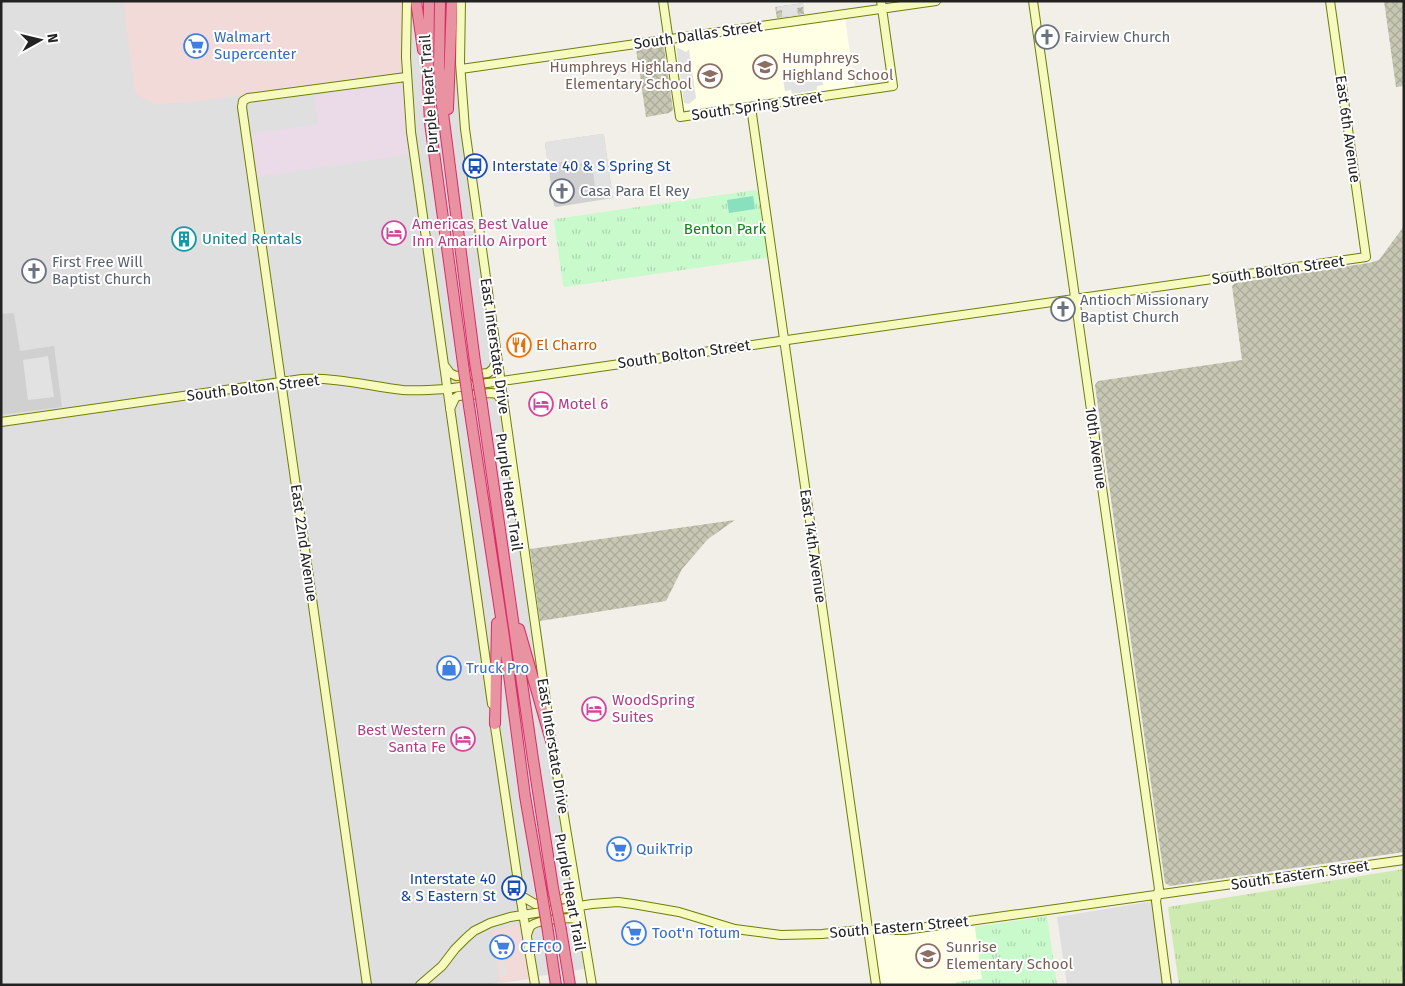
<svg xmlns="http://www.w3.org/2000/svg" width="1405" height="986" font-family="'Fira Sans',sans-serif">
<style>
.residential{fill:#e0dfdf}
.commercial{fill:#f2dad9}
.industrial{fill:#ebdbe8}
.education{fill:#ffffe5}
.religious{fill:#d0d0d0}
.construction{fill:url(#construction-cross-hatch)}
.grass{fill:url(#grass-tufts)}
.park{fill:url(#park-tufts)}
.pitch{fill:#88e0be}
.parking{fill:#e2e2e2}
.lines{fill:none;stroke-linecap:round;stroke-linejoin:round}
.secondary-casing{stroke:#707d05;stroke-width:10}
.highway-casing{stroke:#dc2a67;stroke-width:12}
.secondary{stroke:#f7fabf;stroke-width:8}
.highway{stroke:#e892a2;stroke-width:10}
.highway-bridge-casing{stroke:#dc2a67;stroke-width:12;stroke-linecap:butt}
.highway-bridge{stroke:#e892a2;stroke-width:10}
.labels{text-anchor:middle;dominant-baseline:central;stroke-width:4;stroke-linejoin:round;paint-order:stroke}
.street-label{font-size:15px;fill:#222;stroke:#fff}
.shop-label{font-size:15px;fill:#366cbe;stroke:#fff;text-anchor:start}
.worship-label{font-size:15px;fill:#5b616d;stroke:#fff;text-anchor:start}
.education-label{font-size:15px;fill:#785e54;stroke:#fff;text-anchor:start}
.transit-label{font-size:15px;fill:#164399;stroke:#fff;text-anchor:start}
.hotel-label{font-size:15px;fill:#b23c85;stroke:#fff;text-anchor:start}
.park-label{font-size:15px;fill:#0c8416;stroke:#fff}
.culture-label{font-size:15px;fill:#0d838f;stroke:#fff;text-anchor:start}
.food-label{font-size:15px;fill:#c56008;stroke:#fff;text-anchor:start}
</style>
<defs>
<pattern id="construction-cross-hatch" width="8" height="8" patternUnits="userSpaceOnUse" patternTransform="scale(1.25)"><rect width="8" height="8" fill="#c7c7b4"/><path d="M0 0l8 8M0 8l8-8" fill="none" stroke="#abab9a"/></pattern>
<pattern id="grass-tufts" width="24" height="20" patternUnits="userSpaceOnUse" patternTransform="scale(1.25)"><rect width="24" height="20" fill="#cdebb0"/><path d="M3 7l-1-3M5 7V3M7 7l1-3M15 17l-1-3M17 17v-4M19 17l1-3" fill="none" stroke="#b0c997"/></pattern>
<pattern id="park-tufts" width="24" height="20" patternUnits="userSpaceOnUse" patternTransform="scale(1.25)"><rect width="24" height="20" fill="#c8facc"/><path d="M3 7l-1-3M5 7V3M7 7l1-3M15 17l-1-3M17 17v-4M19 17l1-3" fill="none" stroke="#acd6af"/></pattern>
</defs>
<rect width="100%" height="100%" fill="#f2efe9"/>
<!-- residential -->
<path class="residential" d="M1,1h449l140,967 -107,17h-482z
M1154,901l13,84h-100l-10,-68z"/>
<!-- commercial -->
<path class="commercial" d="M123,1h281l-1,68 -1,3 -210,30 -37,2 -20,-11z
M518,924l3,1 9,52 -1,2 -29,4 -8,-52z"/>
<!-- industrial -->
<path class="industrial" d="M405,83l7,71 -155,23 -6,-43 67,-10 -4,-28z"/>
<!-- education -->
<path class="education" d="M845,19l10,67 -169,24 -2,-1 -9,-64 2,-2z
M975,927l7,52 -26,3v3h-75l-8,-52h39z"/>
<!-- religious -->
<path class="religious" d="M602,134l2,1 9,63 -57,9 -2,-1 -9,-62 1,-2z
M14,313l6,38 34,-5 8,61 -61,8v-101z"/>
<!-- construction -->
<path class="construction" d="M1384,1h20v85l-8,1z
M803,3l1,11 -27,4 -2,-11z
M662,45l2,2 9,63 -4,3 -23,4 -10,-68z
M1404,226v626l-234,34 -5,-3 -70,-498 3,-4 144,-21 -10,-74 3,-3 134,-20 10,-3z
M735,520l-27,19 -26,30 -16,32 -126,20 -10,-72z"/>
<!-- grass -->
<path class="grass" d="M1404,869v116h-225l-11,-78z"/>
<!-- park -->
<path class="park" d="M755,190l3,2 9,64 -1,2 -201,29 -2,-2 -9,-64 1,-2z
M1047,916l10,69h-101v-3l26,-3 -7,-52z"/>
<!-- pitch -->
<path class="pitch" d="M753,196l2,13 -26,4 -2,-13z"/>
<!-- parking -->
<path class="parking" d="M803,3v4l-6,1 1,7 -16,2v-7l-5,1v-4z
M676,47l10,5 3,-3 7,49 -7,6 -5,-1z
M821,74l2,11 -6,1v4l-25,4 -1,-4 -6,1 -2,-12z
M602,134l2,1 7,51 -16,2 -3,-26 -15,2 -1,-4 -28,4 -3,-20 1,-2z
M48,356l6,41 -26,3 -5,-40z
M507,935l4,22 -7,2 3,16 -5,1 -3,-21 9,-1 -2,-14 -9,1 -1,-4z"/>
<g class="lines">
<!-- secondary casing -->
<g class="secondary-casing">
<path id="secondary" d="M407,1l-1,56 5,75 81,572
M461,1l-1,62 5,66 83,587
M663,1l17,116 213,-31 -12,-85
M1033,1l126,888 -3,12 11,84
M461,69l475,-68
M751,107l125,878
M444,365l6,8 6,3 32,-3 5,-4 4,-10
M450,409l5,-11 3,-2 33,-3 6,1 5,7
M1,422l301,-43c34,-2 67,7 101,11 14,1 29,0 43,-1l920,-132 -36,-256
M494,720l26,175 15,90
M551,738l41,247
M520,895l15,9 29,-5 11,-13
M527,935c1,-3 2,-8 5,-10 7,-5 36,-8 44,-6l4,8
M367,985l-125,-878 1,-6 5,-3 158,-21
M420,985l22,-19 13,-17 11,-11 8,-7 16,-8 20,-6 82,-13 26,-2 15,2 46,8 56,17 46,6 41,-1 38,-4h45l499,-70"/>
</g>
<!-- highway casing -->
<g class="highway-casing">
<path id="highway" d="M416,1l7,49
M429,1l-1,81 2,41 33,241
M440,1l-1,66 3,38 33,257
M448,109l4,-108
M482,405l51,354 20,129
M469,406l35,231 21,159 16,93
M519,629l32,112
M495,724l2,-101
M561,930l9,55
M548,932l8,53"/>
</g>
<!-- secondary -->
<use href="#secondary" class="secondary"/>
<!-- highway -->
<use href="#highway" class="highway"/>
<!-- highway-bridge casing -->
<g class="highway-bridge-casing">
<path id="highway-bridge" d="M475,362l7,43
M463,364l6,42
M553,888l8,42
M541,889l7,43"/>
</g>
<!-- highway-bridge -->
<use href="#highway-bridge" class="highway-bridge"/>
</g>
<!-- icons -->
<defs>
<g id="church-ring" transform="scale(1.25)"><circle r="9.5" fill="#fff" stroke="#6b7280" stroke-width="1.5"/><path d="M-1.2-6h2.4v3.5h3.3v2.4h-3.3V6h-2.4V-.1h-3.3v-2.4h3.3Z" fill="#6b7280"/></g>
<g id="supermarket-ring" transform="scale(1.25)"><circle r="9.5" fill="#fff" stroke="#3f7fe0" stroke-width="1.5"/><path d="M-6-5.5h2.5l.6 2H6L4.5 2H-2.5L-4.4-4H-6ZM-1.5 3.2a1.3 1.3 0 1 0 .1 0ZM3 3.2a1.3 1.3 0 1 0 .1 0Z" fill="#3f7fe0"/></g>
<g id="school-ring" transform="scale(1.25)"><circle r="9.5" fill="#fff" stroke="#8d6e63" stroke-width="1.5"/><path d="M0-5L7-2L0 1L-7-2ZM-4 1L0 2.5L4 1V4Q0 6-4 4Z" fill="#8d6e63"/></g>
<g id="bus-ring" transform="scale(1.25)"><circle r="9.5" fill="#fff" stroke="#1a4fb4" stroke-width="1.5"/><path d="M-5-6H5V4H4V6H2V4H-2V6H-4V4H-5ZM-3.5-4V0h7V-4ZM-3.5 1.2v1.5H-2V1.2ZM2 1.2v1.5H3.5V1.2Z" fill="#1a4fb4"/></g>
<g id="hotel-ring" transform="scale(1.25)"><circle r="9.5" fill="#fff" stroke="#d1479c" stroke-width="1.5"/><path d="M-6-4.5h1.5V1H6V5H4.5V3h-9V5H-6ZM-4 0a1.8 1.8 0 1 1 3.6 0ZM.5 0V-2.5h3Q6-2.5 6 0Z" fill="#d1479c"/></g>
<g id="building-ring" transform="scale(1.25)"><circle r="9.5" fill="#fff" stroke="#0f9aa8" stroke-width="1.5"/><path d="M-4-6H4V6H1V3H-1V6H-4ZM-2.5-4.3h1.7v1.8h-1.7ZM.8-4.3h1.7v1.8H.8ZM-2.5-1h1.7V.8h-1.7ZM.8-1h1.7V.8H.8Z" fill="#0f9aa8"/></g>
<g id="restaurant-ring" transform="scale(1.25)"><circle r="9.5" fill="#fff" stroke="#e8710a" stroke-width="1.5"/><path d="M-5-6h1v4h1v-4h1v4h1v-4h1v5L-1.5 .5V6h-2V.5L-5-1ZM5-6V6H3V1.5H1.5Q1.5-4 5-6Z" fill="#e8710a"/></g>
<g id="shop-ring" transform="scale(1.25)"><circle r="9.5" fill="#fff" stroke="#3f7fe0" stroke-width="1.5"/><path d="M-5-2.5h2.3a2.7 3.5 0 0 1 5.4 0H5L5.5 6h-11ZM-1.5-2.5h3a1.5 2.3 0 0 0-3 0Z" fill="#3f7fe0"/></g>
</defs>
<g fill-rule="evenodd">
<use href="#church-ring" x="1047" y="37"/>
<use href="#supermarket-ring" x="196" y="46"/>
<use href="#school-ring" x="765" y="67"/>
<use href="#school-ring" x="710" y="76"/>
<use href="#bus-ring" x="475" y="166"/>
<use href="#church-ring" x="562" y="191"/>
<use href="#hotel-ring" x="394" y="233"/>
<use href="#building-ring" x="184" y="239"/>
<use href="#church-ring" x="34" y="271"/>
<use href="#church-ring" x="1063" y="309"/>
<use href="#restaurant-ring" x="519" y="345"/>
<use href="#hotel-ring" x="541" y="404"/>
<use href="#shop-ring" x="449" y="668"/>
<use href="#hotel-ring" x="594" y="709"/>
<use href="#hotel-ring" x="463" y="739"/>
<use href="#supermarket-ring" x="619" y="849"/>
<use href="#bus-ring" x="514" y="888"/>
<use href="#supermarket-ring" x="634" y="933"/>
<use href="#supermarket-ring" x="502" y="947"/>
<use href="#school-ring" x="928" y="956"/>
</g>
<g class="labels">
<!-- street labels -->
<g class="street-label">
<text transform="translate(698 35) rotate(-8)">South Dallas Street</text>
<text transform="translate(429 94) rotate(-94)">Purple Heart Trail</text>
<text transform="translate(757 106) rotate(-8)">South Spring Street</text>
<text transform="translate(1348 129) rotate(82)">East 6th Avenue</text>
<text transform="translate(1278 270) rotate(-8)">South Bolton Street</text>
<text transform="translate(495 346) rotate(82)">East Interstate Drive</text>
<text transform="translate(684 354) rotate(-8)">South Bolton Street</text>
<text transform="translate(253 388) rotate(-7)">South Bolton Street</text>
<text transform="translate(1096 448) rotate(82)">10th Avenue</text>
<text transform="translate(509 492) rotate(82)">Purple Heart Trail</text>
<text transform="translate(304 543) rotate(82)">East 22nd Avenue</text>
<text transform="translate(813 546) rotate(82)">East 14th Avenue</text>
<text transform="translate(553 746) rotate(81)">East Interstate Drive</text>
<text transform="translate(1300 875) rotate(-8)">South Eastern Street</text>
<text transform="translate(570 892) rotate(80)">Purple Heart Trail</text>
<text transform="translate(899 927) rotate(-5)">South Eastern Street</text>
</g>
<!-- shop labels -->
<g class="shop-label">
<text x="214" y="37">Walmart<tspan x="214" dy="17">Supercenter</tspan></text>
<text x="466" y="668">Truck Pro</text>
<text x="636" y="849">QuikTrip</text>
<text x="652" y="933">Toot'n Totum</text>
<text x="520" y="947">CEFCO</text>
</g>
<!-- worship labels -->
<g class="worship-label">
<text x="1064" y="37">Fairview Church</text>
<text x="580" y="191">Casa Para El Rey</text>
<text x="52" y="262">First Free Will<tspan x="52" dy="17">Baptist Church</tspan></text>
<text x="1080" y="300">Antioch Missionary<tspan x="1080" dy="17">Baptist Church</tspan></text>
</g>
<!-- education labels -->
<g class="education-label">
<text x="782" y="58">Humphreys<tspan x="782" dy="17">Highland School</tspan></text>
<text x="692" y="67" text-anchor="end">Humphreys Highland<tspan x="692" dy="17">Elementary School</tspan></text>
<text x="946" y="947">Sunrise<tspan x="946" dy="17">Elementary School</tspan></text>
</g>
<!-- transit labels -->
<g class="transit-label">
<text x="492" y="166">Interstate 40 &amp; S Spring St</text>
<text x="496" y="879" text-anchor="end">Interstate 40<tspan x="496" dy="17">&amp; S Eastern St</tspan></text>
</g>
<!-- hotel labels -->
<g class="hotel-label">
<text x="412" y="224">Americas Best Value<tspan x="412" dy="17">Inn Amarillo Airport</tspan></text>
<text x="558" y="404">Motel 6</text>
<text x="612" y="700">WoodSpring<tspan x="612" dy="17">Suites</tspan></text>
<text x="446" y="730" text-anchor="end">Best Western<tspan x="446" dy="17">Santa Fe</tspan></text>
</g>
<!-- park labels -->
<g class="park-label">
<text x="725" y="229">Benton Park</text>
</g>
<!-- culture labels -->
<g class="culture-label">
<text x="202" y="239">United Rentals</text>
</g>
<!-- food labels -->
<g class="food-label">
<text x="536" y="345">El Charro</text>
</g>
</g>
<!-- border -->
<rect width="1405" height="986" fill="none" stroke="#222222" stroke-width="5"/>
<!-- north arrow -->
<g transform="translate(40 40) rotate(82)" stroke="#ffffff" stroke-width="4" paint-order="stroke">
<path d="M0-4L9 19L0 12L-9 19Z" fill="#222222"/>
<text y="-8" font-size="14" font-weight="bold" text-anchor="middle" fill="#222222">N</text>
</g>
</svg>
